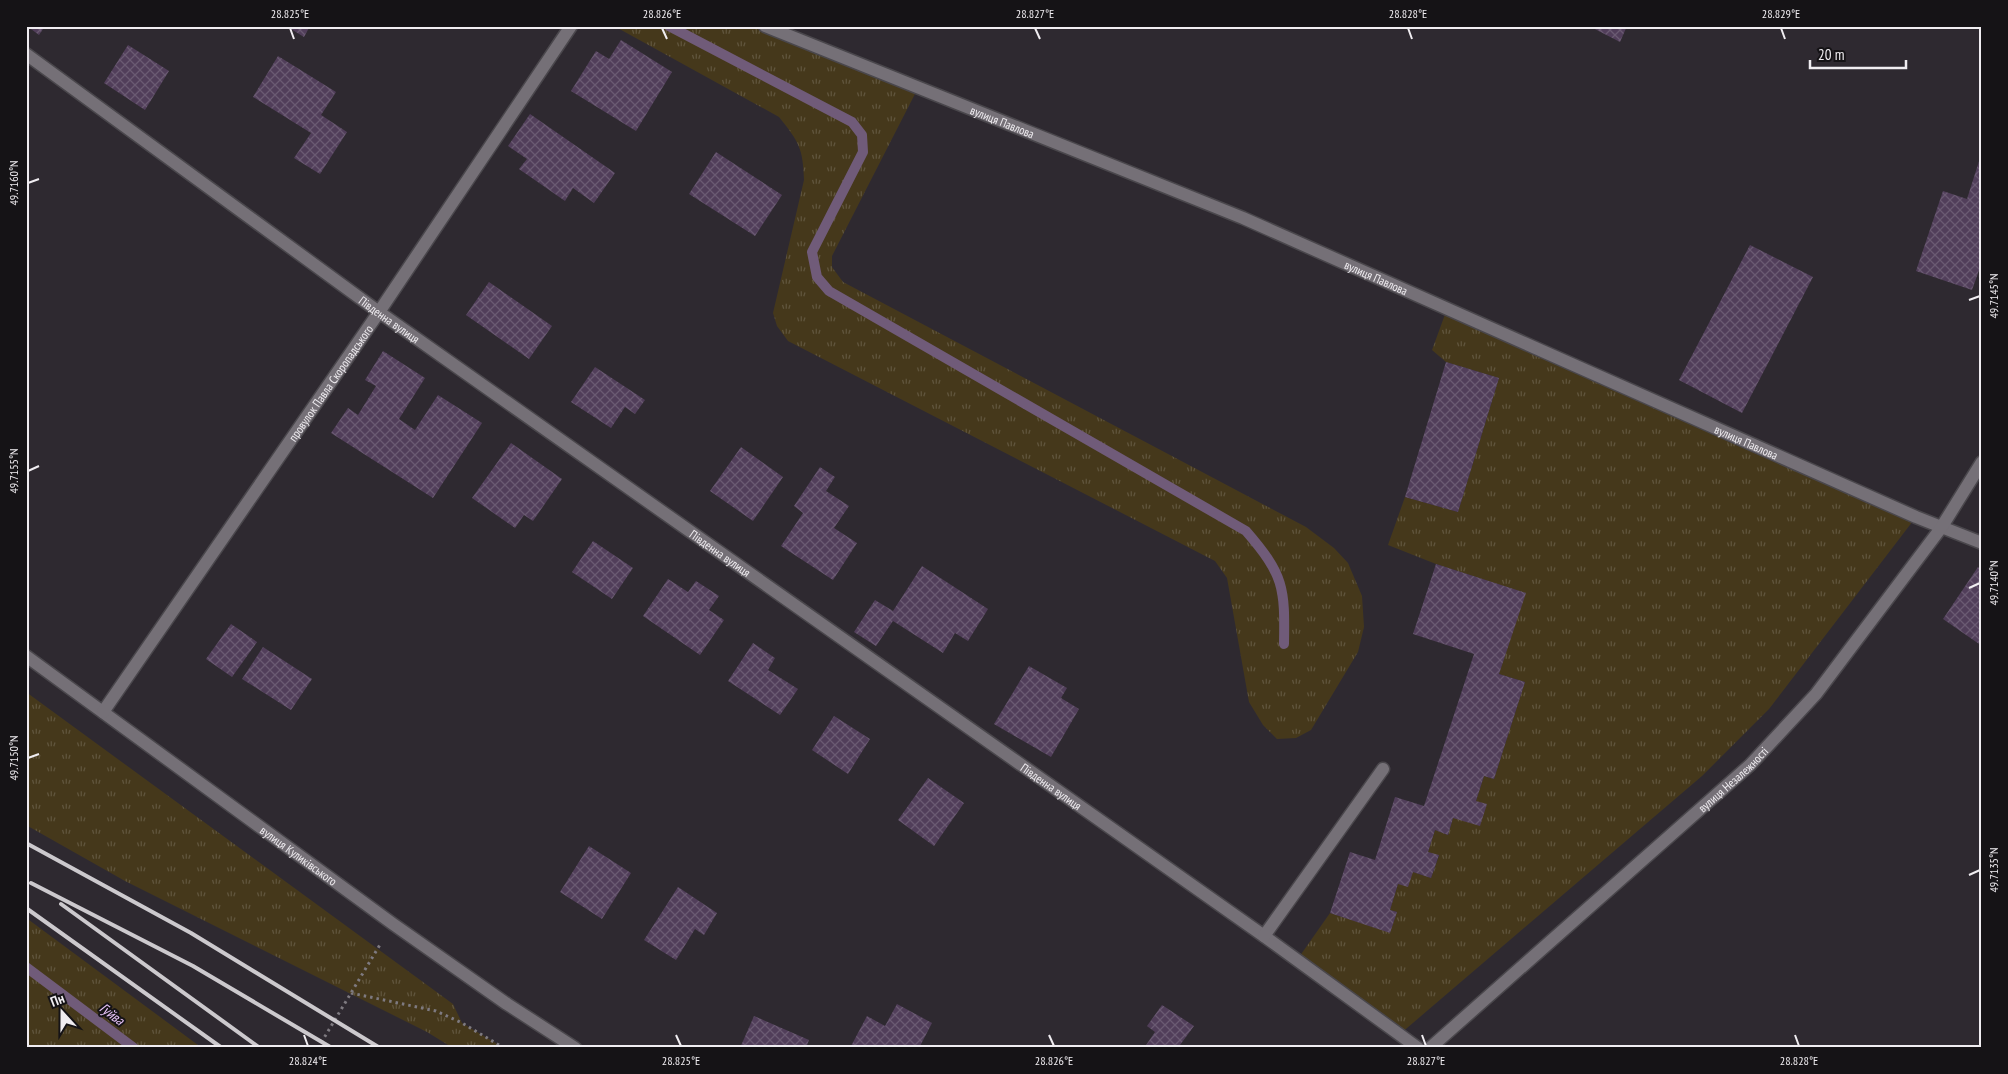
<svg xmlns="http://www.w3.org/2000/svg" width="2008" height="1074" font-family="'PT Sans Narrow',sans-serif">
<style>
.grass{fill:url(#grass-tufts)}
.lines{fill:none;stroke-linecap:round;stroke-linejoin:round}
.stream{stroke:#705b79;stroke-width:10}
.building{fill:url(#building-cross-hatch)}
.minor-casing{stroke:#4a474c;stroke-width:15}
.path{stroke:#7e7a80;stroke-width:3;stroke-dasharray:2.5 4;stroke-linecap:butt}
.minor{stroke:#757077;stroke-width:12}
.rail{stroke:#ccc9cd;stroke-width:4}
.ticks{fill:none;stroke:#f0edf1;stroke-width:2}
.labels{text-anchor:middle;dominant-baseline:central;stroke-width:4;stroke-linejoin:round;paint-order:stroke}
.street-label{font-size:12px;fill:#f0edf1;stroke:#151316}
.water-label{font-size:14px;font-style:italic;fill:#eac5fa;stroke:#151316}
.neatline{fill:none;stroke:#f0edf1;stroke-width:2}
.ticks-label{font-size:12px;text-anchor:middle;fill:#f0edf1}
</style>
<defs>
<pattern id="grass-tufts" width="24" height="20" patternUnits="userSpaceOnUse" patternTransform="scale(1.25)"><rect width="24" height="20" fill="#45381b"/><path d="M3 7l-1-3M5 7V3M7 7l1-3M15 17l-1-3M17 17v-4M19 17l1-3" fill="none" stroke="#60553d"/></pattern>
<pattern id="building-cross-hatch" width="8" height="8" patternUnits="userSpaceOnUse" patternTransform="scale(1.25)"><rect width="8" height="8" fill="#513e5a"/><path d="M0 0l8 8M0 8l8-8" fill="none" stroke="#6a5a72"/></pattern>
</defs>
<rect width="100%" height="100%" fill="#2e2930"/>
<!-- grass -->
<path class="grass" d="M614,26h151l153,62 -86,168v11l11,15 463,245 28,21 14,15 14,33 2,31 -6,25 -47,78 -15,8 -19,1 -14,-14 -14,-23 -22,-124 -12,-17 -427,-220 -11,-15 -4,-13 31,-133c-1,-32 -5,-38 -25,-63z
M1447,309l469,208 -147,192 -67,67 -302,258 -103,-74 33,-47 60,19 7,-20 -7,-2 8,-26 15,-12 18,6 8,-22 -11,-4 7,-22 13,5 5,-17 23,-17 8,-25 10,3 31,-97 -26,-8 26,-81 -89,-29 -48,-19 17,-48 53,15 41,-134 -53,-16 -14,-12z
M26,692l427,312 9,19 42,25h-51l-26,-16 -302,-151 -99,-56z
M26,918l3,2 173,128h-176z"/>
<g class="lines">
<!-- stream -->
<path class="stream" d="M669,26l183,96 10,13 1,17 -51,100 5,25 12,14 417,240c38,44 39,56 38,113
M26,967l108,81"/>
</g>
<!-- building -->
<path class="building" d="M27,26h18l-6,9z
M286,26h24l-6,11z
M1589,26h38l-7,16z
M621,40l51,32 -36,59 -65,-40 25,-40 13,8z
M128,45l41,26 -24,39 -41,-27z
M278,56l58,36 -15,23 26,17 -27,42 -26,-16 17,-25 -58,-36z
M530,114l85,59 -21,30 -21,-15 -8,13 -46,-32 8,-10 -19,-13z
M716,152l66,43 -27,41 -66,-42z
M1981,155l1,107 -10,28 -56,-19 27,-80 24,8z
M1750,245l63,32 -71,136 -63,-33z
M489,282l63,44 -23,33 -63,-44z
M383,351l42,27 -26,41 16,11 23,-35 44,28 -49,75 -102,-65 17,-25 10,7 18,-29 -11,-6z
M1446,362l53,16 -41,134 -53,-15z
M595,367l50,33 -10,14 -10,-7 -14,21 -40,-26z
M511,443l51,36 -29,42 -9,-6 -9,13 -43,-30z
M741,447l42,30 -30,44 -43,-30z
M820,467l15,10 -9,14 23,15 -15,22 23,15 -24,37 -52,-34 22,-33 -9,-7z
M593,541l40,27 -21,31 -40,-27z
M1436,564l90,29 -27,81 26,8 -31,97 -10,-3 -8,25 11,3 -7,22 -27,-8 -5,17 -13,-5 -7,22 11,3 -8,23 -18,-6 -5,15 -10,-3 -8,26 7,2 -7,21 -60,-20 20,-61 25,8 20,-63 29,9 50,-152 -61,-20z
M922,566l66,43 -20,32 -13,-8 -12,20 -50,-32 -17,25 -22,-14 21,-32 18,11z
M1978,567l4,3v76l-39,-27z
M668,579l20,13 8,-11 23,15 -10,14 15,10 -24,35 -57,-39z
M231,624l26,18 -25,35 -26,-18z
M753,643l22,15 -7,12 30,19 -18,26 -52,-34z
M263,647l49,32 -21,31 -49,-31z
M1029,666l38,22 -6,10 18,11 -28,48 -57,-33z
M834,716l36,23 -22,35 -36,-24z
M928,778l36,25 -30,43 -36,-26z
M589,846l42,27 -29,46 -42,-27z
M678,887l39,26 -13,22 -9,-6 -19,31 -32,-20z
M897,1004l35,19 -13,25h-69l17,-32 18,10z
M1162,1005l32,21 -14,19 4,3h-40l11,-16 -8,-6z
M754,1016l55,24 -3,8h-66z"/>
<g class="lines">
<!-- minor casing -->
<g class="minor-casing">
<g id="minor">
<path id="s1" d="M765,26l478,192 673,299 66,26"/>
<path id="s2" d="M26,54l353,258 885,624 154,112"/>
<path id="s3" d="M26,656l367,268 114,80 68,44"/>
<path id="s4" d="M103,712l276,-400 192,-286"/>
<path d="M1264,936l119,-167"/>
<path id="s5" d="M1430,1048l320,-283 66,-71 125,-166 41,-66"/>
</g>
</g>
<!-- path -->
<path class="path" d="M351,993l85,18 26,12 42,25
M318,1048l63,-105"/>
<!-- minor -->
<use href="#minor" class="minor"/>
<!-- rail -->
<path class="rail" d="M26,843l165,90 189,115
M31,883l162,83 139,82
M61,904l199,144
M26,908l196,140"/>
</g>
<!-- ticks -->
<path class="ticks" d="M290,28l4,11M662,28l5,11M1035,28l5,11M1408,28l4,11M1781,28l4,11M28,183l11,-4M1969,300l11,-4M28,471l11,-5M1969,588l11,-5M28,758l11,-4M1969,875l11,-5M304,1035l4,11M676,1035l5,11M1049,1035l5,11M1422,1035l4,11M1795,1035l4,11"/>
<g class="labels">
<!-- street labels -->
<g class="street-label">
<text stroke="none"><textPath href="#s1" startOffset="256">вулиця Павлова</textPath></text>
<text stroke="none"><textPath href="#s1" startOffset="661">вулиця Павлова</textPath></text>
<text stroke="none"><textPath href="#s2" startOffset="450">Південна вулиця</textPath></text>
<text stroke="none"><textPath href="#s4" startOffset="400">провулок Павла Скоропадського</textPath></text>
<text stroke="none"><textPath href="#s1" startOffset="1066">вулиця Павлова</textPath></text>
<text stroke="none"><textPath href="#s2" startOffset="855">Південна вулиця</textPath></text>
<text stroke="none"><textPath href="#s5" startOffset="405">вулиця Незалежності</textPath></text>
<text stroke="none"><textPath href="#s2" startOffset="1260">Південна вулиця</textPath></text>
<text stroke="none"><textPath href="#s3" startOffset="338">вулиця Куликівського</textPath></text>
</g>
<!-- water labels -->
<g class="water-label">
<text transform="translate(112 1014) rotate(37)">Гуйва</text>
</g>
</g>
<!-- border -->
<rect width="2008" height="1074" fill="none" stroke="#151316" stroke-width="55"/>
<!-- north arrow -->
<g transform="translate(62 1012) rotate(339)" stroke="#151316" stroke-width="4" paint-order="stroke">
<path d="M0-4L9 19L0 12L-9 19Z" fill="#f0edf1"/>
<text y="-8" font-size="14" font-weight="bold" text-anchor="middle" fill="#f0edf1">Пн</text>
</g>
<!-- scale -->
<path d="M1810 60v8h96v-8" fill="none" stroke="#f0edf1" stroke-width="2.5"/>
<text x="1818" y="60" font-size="15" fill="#f0edf1" stroke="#151316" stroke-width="4" paint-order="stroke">20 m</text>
<rect x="28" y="28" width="1952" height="1018" class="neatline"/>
<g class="ticks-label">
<text x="290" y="18">28.825°E</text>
<text x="662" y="18">28.826°E</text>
<text x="1035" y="18">28.827°E</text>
<text x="1408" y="18">28.828°E</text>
<text x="1781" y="18">28.829°E</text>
<text transform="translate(14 183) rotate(-90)" y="4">49.7160°N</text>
<text transform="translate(1994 296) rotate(-90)" y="4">49.7145°N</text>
<text transform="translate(14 471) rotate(-90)" y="4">49.7155°N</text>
<text transform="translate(1994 583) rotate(-90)" y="4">49.7140°N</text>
<text transform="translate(14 758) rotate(-90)" y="4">49.7150°N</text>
<text transform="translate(1994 870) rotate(-90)" y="4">49.7135°N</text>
<text x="308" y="1065">28.824°E</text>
<text x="681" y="1065">28.825°E</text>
<text x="1054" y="1065">28.826°E</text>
<text x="1426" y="1065">28.827°E</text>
<text x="1799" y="1065">28.828°E</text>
</g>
</svg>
